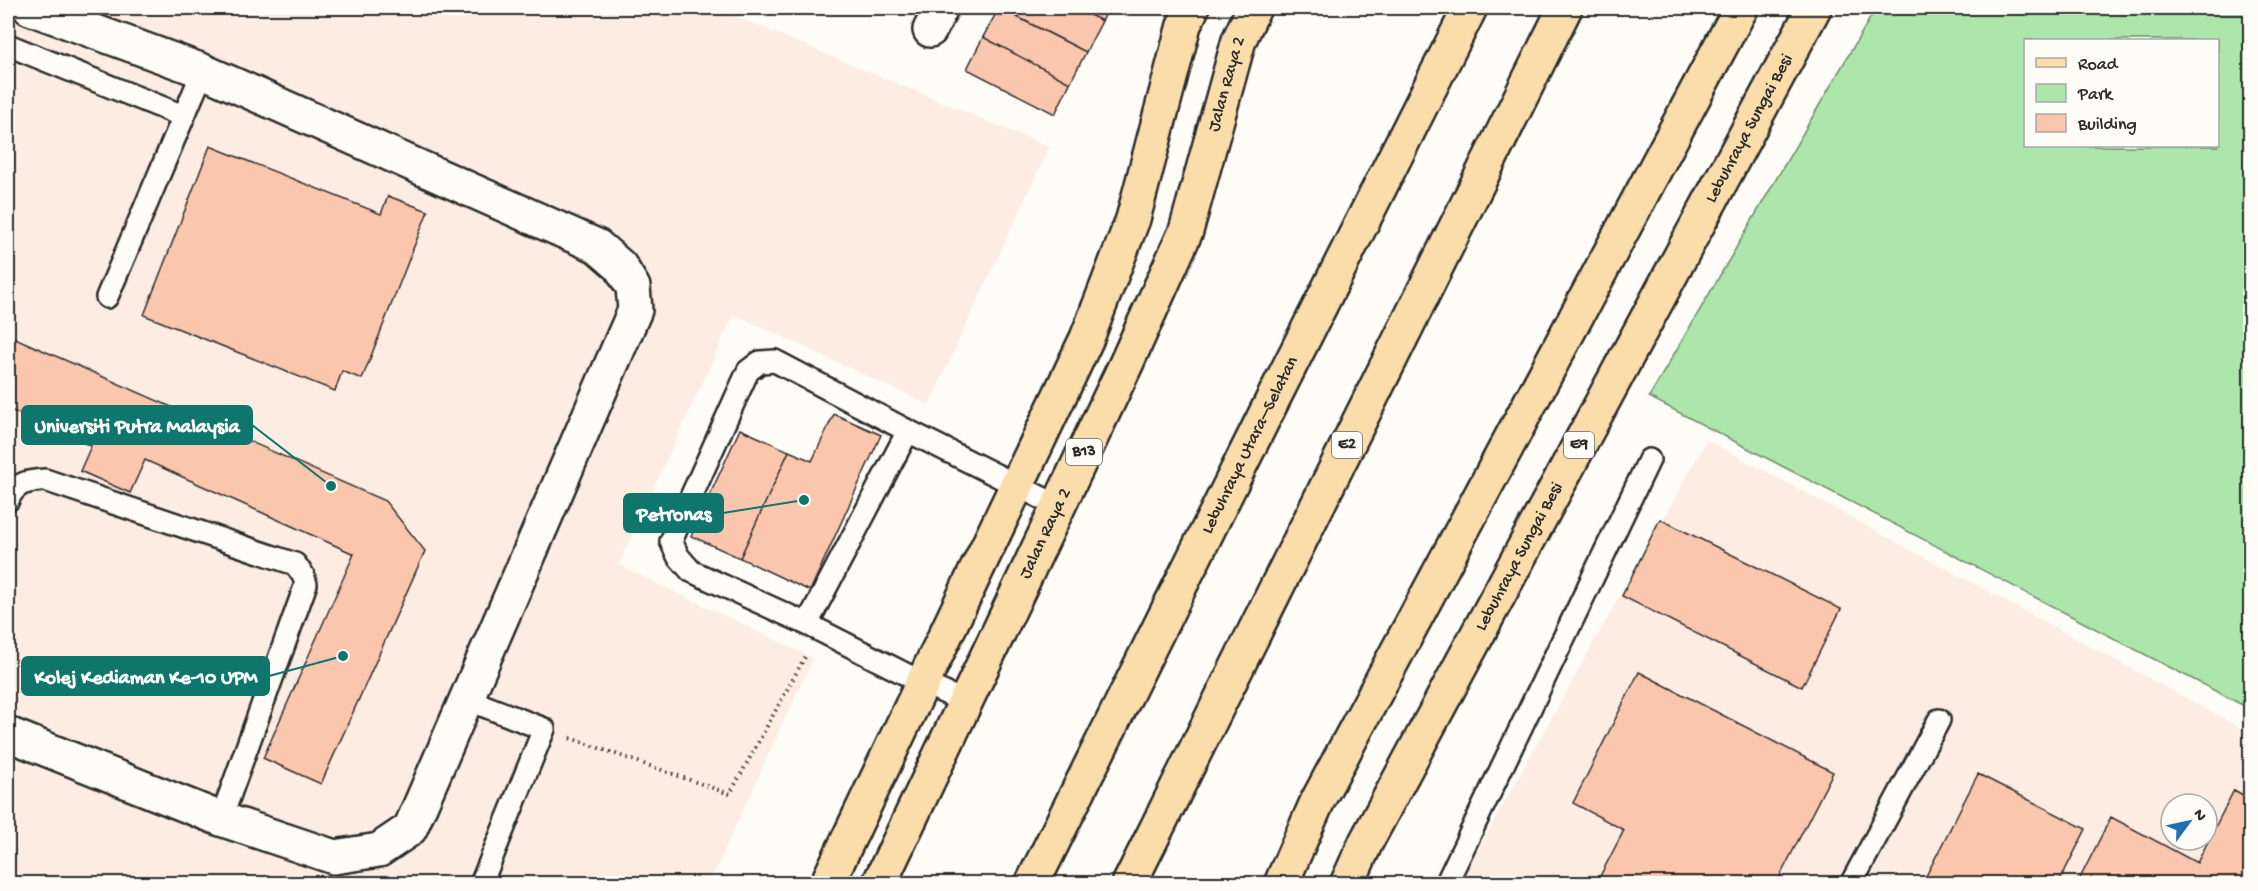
<svg xmlns="http://www.w3.org/2000/svg" width="2258" height="891" font-family="'Gochi Hand',sans-serif">
<style>
.built{fill:#fcece1;fill-rule:evenodd}
.green{fill:#ade6aa;stroke:#6c886a;stroke-width:1.5;fill-rule:evenodd}
.building{fill:#fbc6ae;stroke:#2b2b2b;stroke-width:1.5}
.lines{fill:none;stroke-linecap:round;stroke-linejoin:round}
.lane-casing{stroke:#2b2b2b;stroke-width:26}
.street-casing{stroke:#2b2b2b;stroke-width:38}
.primary-casing{stroke:#2b2b2b;stroke-width:38}
.highway-casing{stroke:#2b2b2b;stroke-width:38}
.path{stroke:#2b2b2b;stroke-width:4;stroke-dasharray:1.5 4.5;stroke-linecap:butt}
.lane{stroke:#fdfcf7;stroke-width:21}
.street{stroke:#fdfcf7;stroke-width:33}
.primary{stroke:#fbddab;stroke-width:33}
.highway{stroke:#fbddab;stroke-width:33}
.labels{text-anchor:middle;dominant-baseline:central;stroke-width:4.5;stroke-linejoin:round;paint-order:stroke}
.shield{fill:#fdfcf7;stroke:#6a6a68;stroke-width:1.5}
.shield-label{font-size:16px;font-weight:bold;fill:#2b2b2b}
.street-label{font-size:18px;fill:#2b2b2b;stroke:#fdfcf7}
.leader{fill:none;stroke:#0f766e;stroke-width:2}
.callout-dot{fill:#0f766e;stroke:#fdfcf7;stroke-width:2}
.callout{fill:#0f766e;stroke:#0f766e;stroke-width:2}
.callout-label{font-size:20px;text-anchor:middle;font-weight:bold;fill:#fff}
</style>
<rect width="100%" height="100%" fill="#fdfcf7"/>
<filter id="ink" filterUnits="userSpaceOnUse"><feTurbulence type="fractalNoise" baseFrequency=".0167" numOctaves="2"/><feDisplacementMap in="SourceGraphic" scale="12" xChannelSelector="R" yChannelSelector="G"/><feConvolveMatrix kernelMatrix="1 2 1 2 8 2 1 2 1" color-interpolation-filters="sRGB"/></filter>
<g filter="url(#ink)">
<!-- built -->
<path class="built" d="M8,8h707l334,139 -120,258 -195,-91 -116,251 195,93 -104,225h-701z
M1707,440l543,293v150l-791,1zM2171,804h36v36h-36z"/>
<!-- green -->
<path class="green" d="M1876,8h374v701l-601,-312zM2026,40h192v106h-192z"/>
<!-- building -->
<path class="building" d="M999,8l87,44 -16,31 -87,-46z
M1000,8h75l27,13 -16,31z
M1075,8h34l-7,13z
M983,37l87,46 -15,31 -88,-45z
M210,146l171,68 7,-18 40,15 -66,168 -20,-8 -7,20 -191,-76z
M8,335l377,166 40,50 -104,233 -58,-26 91,-204 -209,-94 -15,33 -50,-22 11,-25 -83,-37z
M834,414l47,21 -71,156 -70,-33 49,-107 23,10z
M740,429l49,22 -49,107 -49,-22z
M1660,519l181,90 -39,78 -180,-91z
M1639,672l194,100 -57,112h-180l28,-54 -51,-27z
M1978,774l108,55 -28,55h-136z
M2234,790l16,9v85h-173l34,-67 86,46z"/>
<g class="lines">
<!-- lane casing -->
<g class="lane-casing">
<path id="lane" d="M8,45l175,71
M107,297l96,-226
M8,500c7,-17 19,-19 37,-20l250,84 8,11 3,9 -85,235
M807,624l-116,-53 -13,-15 -7,-15 77,-170 12,-9 15,-1 133,70
M466,699l78,30 -63,155
M965,702l-42,-19 -116,-59 101,-193 150,75
M1446,884l203,-424
M1851,884l88,-164"/>
</g>
<!-- street casing -->
<g class="street-casing">
<path id="street" d="M930,30l11,-22
M8,734l213,85 113,38 45,-7 31,-21 225,-519 -2,-23 -13,-21 -23,-20 -394,-175 -173,-63"/>
</g>
<!-- primary casing -->
<g class="primary-casing">
<g id="primary">
<path d="M827,884l260,-546 46,-119 51,-194 8,-17"/>
<path id="s1" d="M879,884l247,-520 60,-133 53,-191 15,-32"/>
</g>
</g>
<!-- highway casing -->
<g class="highway-casing">
<g id="highway">
<path id="s2" d="M1032,884l229,-461 209,-415"/>
<path d="M1129,884l436,-876"/>
<path d="M1281,884l37,-84 423,-792"/>
<path id="s3" d="M1347,884l19,-42 448,-834"/>
</g>
</g>
<!-- path -->
<path class="path" d="M570,738l160,56 76,-139"/>
<!-- lane -->
<use href="#lane" class="lane"/>
<!-- street -->
<use href="#street" class="street"/>
<!-- primary -->
<use href="#primary" class="primary"/>
<!-- highway -->
<use href="#highway" class="highway"/>
</g>
</g>
<g class="labels">
<!-- shield labels -->
<g class="shield">
<rect x="1332" y="432" width="30" height="26" rx="4.5"/>
<rect x="1564" y="432" width="30" height="26" rx="4.5"/>
<rect x="1066" y="439" width="36" height="26" rx="4.5"/>
</g>
<g class="shield-label">
<text x="1347" y="445">E2</text>
<text x="1579" y="445">E9</text>
<text x="1084" y="452">B13</text>
</g>
<!-- street labels -->
<g class="street-label">
<text stroke="none"><textPath href="#s1" startOffset="874">Jalan Raya 2</textPath></text>
<text stroke="none"><textPath href="#s3" startOffset="856">Lebuhraya Sungai Besi</textPath></text>
<text stroke="none"><textPath href="#s2" startOffset="490">Lebuhraya Utara–Selatan</textPath></text>
<text stroke="none"><textPath href="#s1" startOffset="388">Jalan Raya 2</textPath></text>
<text stroke="none"><textPath href="#s3" startOffset="370">Lebuhraya Sungai Besi</textPath></text>
</g>
</g>
<!-- callouts -->
<path class="leader" d="M331 486L252 425M804 500L723 513M343 656L269 676"/>
<g class="callout-dot">
<circle cx="331" cy="486" r="6"/>
<circle cx="804" cy="500" r="6"/>
<circle cx="343" cy="656" r="6"/>
</g>
<g class="callout">
<rect x="22" y="406" width="230" height="38" rx="6"/>
<rect x="624" y="494" width="99" height="38" rx="6"/>
<rect x="22" y="657" width="247" height="38" rx="6"/>
</g>
<g class="callout-label">
<text x="137" y="432">Universiti Putra Malaysia</text>
<text x="674" y="520">Petronas</text>
<text x="146" y="683">Kolej Kediaman Ke-10 UPM</text>
</g>
<!-- margin -->
<rect width="2258" height="891" fill="none" stroke="#fdfcf7" stroke-width="30"/>
<rect x="15" y="15" width="2228" height="861" fill="none" stroke="#2b2b2b" stroke-width="2" filter="url(#ink)"/>
<!-- legend -->
<rect x="2024" y="39" width="195" height="108" fill="#fdfcf7" stroke="#a9a8a5" stroke-width="1.5"/>
<rect x="2036" y="58" width="30" height="9" fill="#fbddab" stroke="#a9a8a5" stroke-width="1.5"/>
<text x="2078" y="69" font-size="18" fill="#2b2b2b">Road</text>
<rect x="2036" y="84" width="30" height="18" fill="#ade6aa" stroke="#a9a8a5" stroke-width="1.5"/>
<text x="2078" y="99" font-size="18" fill="#2b2b2b">Park</text>
<rect x="2036" y="114" width="30" height="18" fill="#fbc6ae" stroke="#a9a8a5" stroke-width="1.5"/>
<text x="2078" y="129" font-size="18" fill="#2b2b2b">Building</text>
<!-- north arrow -->
<g transform="translate(2189 822) rotate(57)"><circle r="28" fill="#fdfcf7" stroke="#a9a8a5" stroke-width="1.5"/>
<path d="M0-4.5L10 22L0 15L-10 22Z" fill="#1f6fb2"/>
<text y="-9" font-size="16" font-weight="bold" text-anchor="middle" fill="#2b2b2b">N</text>
</g>
</svg>
